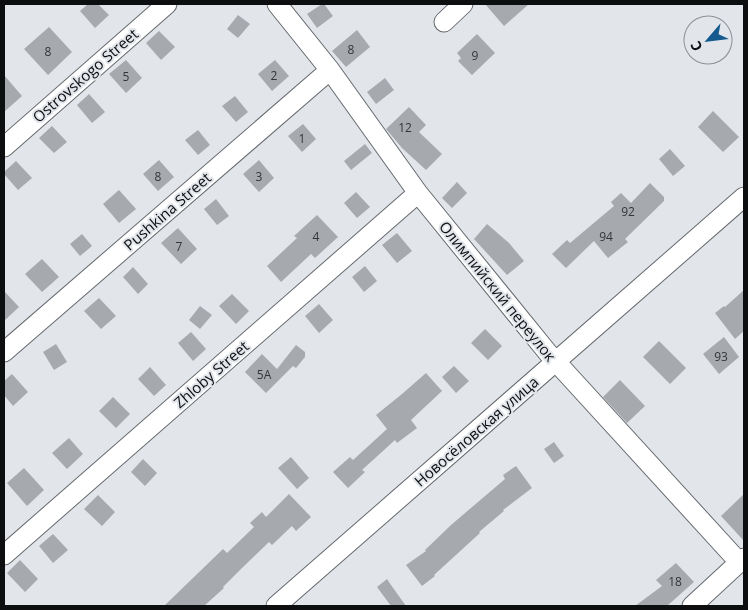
<svg xmlns="http://www.w3.org/2000/svg" width="748" height="610" font-family="'Open Sans',sans-serif">
<style>
.building{fill:#a6aaae}
.lines{fill:none;stroke-linecap:round;stroke-linejoin:round}
.minor-casing{stroke:#666a6e;stroke-width:21}
.minor{stroke:#fff;stroke-width:19}
.labels{text-anchor:middle;dominant-baseline:central;stroke-width:4;stroke-linejoin:round;paint-order:stroke}
.number-label{font-size:12px;fill:#333538}
.street-label{font-size:15px;fill:#0d0e10;stroke:#e2e6eb}
</style>
<rect width="100%" height="100%" fill="#e2e6eb"/>
<!-- building -->
<path class="building" d="M88,4h10l11,11 -14,13 -15,-17z
M322,4h2l9,12 -16,12 -10,-14z
M485,4h44l-25,22z
M238,15l12,9 -12,14 -11,-9z
M49,27l23,25 -24,23 -24,-26z
M357,30l13,17 -24,20 -14,-16z
M159,31l16,16 -14,13 -15,-17z
M477,34l18,19 -23,22 -14,-14 3,-3 -4,-5z
M126,60l16,18 -16,15 -17,-19z
M275,60l14,16 -17,15 -14,-17z
M4,75l18,21 -18,16z
M385,78l9,12 -18,14 -9,-12z
M89,94l16,18 -13,11 -15,-18z
M235,96l13,16 -12,10 -14,-16z
M409,107l17,18 -7,7 23,22 -16,16 -24,-22 -16,-19z
M713,111l26,26 -16,15 -25,-25z
M303,124l13,15 -14,13 -14,-16z
M52,126l15,16 -13,11 -15,-15z
M198,130l12,15 -12,10 -13,-15z
M365,144l7,9 -21,17 -7,-9z
M670,149l15,17 -12,10 -14,-17z
M159,160l15,17 -16,14 -15,-17z
M259,160l15,18 -15,14 -16,-18z
M16,161l16,17 -14,12 -14,-16v-2z
M457,182l10,11 -15,15 -10,-10z
M650,183l14,14v4l-39,38 3,3 -20,16 -14,-17 -28,27 -14,-14 15,-14 3,3 44,-37 -3,-4 10,-9 10,10z
M119,190l17,19 -17,14 -16,-19z
M356,192l14,15 -13,11 -13,-15z
M216,199l13,17 -12,9 -13,-16z
M317,215l21,22 -23,21 -4,-4 -30,28 -14,-16 30,-28 -3,-2z
M487,224l22,19 15,18 -17,14 -33,-36z
M178,228l19,21 -16,15 -20,-21z
M397,233l15,18 -15,12 -15,-18z
M82,234l10,12 -12,10 -10,-12z
M42,259l17,18 -17,15 -17,-18z
M365,266l12,15 -13,11 -12,-15z
M133,267l15,17 -10,10 -15,-17z
M744,290v41l-9,8 -20,-26 9,-7 1,1z
M4,291l15,16 -15,14z
M232,294l17,17 -13,13 -17,-18z
M99,298l17,18 -15,13 -17,-18z
M319,304l14,16 -14,13 -14,-17z
M200,306l12,9 -12,14 -11,-9z
M485,329l17,17 -14,14 -17,-17z
M191,332l15,17 -13,12 -15,-18z
M724,337l15,20 -20,17 -16,-20z
M659,341l27,27 -16,16 -27,-27z
M56,344l11,18 -13,8 -11,-18z
M296,345l9,7v5l-9,11 -3,-2 -27,27 -21,-21 17,-18 15,15z
M454,366l15,15 -13,12 -14,-16z
M150,367l16,18 -12,11 -16,-17z
M426,373l16,18 -31,29 6,8 -20,15 -2,-3 -33,30 3,2 -17,16 -15,-16 17,-15 3,3 34,-31 -11,-14 26,-21z
M12,374l16,18 -15,14 -9,-11v-14z
M620,380l25,26 -18,17 -24,-26z
M113,397l17,17 -14,14 -17,-17z
M69,438l14,16 -16,15 -15,-16z
M554,442l10,14 -10,7 -10,-14z
M291,457l18,21 -12,11 -19,-21z
M143,459l14,14 -12,13 -14,-14z
M516,466l16,22 -29,22 1,1 -25,21 1,1 -46,42 1,1 -13,10 -16,-21 20,-14 -1,-1 26,-25 54,-46 -2,-4z
M24,468l20,22 -17,16 -20,-23z
M289,494l22,23 -15,14 -4,-5 -20,19 -3,-3 -27,26 -19,19 1,1 -20,18h-40l59,-57 4,4 27,-26 -4,-4 12,-11 4,5z
M744,494v47l-23,-25z
M98,495l17,17 -13,14 -18,-17z
M53,534l15,16 -15,13 -14,-17z
M20,560l18,19 -13,13 -18,-19z
M676,563l18,19 -27,24h-32l27,-20 -6,-6z
M387,579l4,6 15,21h-15l-14,-19z"/>
<g class="lines">
<!-- minor casing -->
<g class="minor-casing">
<path id="minor" d="M277,4l53,66 88,123 130,160 191,209
M444,22l19,-18
M4,147l163,-143
M4,352l326,-282
M4,555l414,-362
M276,606l468,-409
M692,606l52,-48"/>
</g>
<!-- minor -->
<use href="#minor" class="minor"/>
</g>
<g class="labels">
<!-- number labels -->
<g class="number-label">
<text x="351" y="49">8</text>
<text x="48" y="51">8</text>
<text x="475" y="55">9</text>
<text x="274" y="75">2</text>
<text x="126" y="76">5</text>
<text x="405" y="127">12</text>
<text x="302" y="138">1</text>
<text x="158" y="176">8</text>
<text x="259" y="176">3</text>
<text x="628" y="211">92</text>
<text x="316" y="236">4</text>
<text x="606" y="236">94</text>
<text x="179" y="246">7</text>
<text x="721" y="356">93</text>
<text x="264" y="374">5А</text>
<text x="675" y="581">18</text>
</g>
<!-- street labels -->
<g class="street-label">
<text transform="translate(85 75) rotate(-41)">Ostrovskogo Street</text>
<text transform="translate(167 211) rotate(-41)">Pushkina Street</text>
<text transform="translate(498 291) rotate(51)">Олимпийский переулок</text>
<text transform="translate(211 374) rotate(-41)">Zhloby Street</text>
<text transform="translate(476 431) rotate(-41)">Новосёловская улица</text>
</g>
</g>
<!-- border -->
<rect width="748" height="610" fill="none" stroke="#0d0e10" stroke-width="10"/>
<!-- north arrow -->
<g transform="translate(708 40) rotate(242)"><circle r="24" fill="#e2e6eb" stroke="#8d9093"/>
<path d="M0-4L9 19L0 12L-9 19Z" fill="#145a8f"/>
<text y="-8" font-size="14" font-weight="bold" text-anchor="middle" fill="#0d0e10">С</text>
</g>
</svg>
